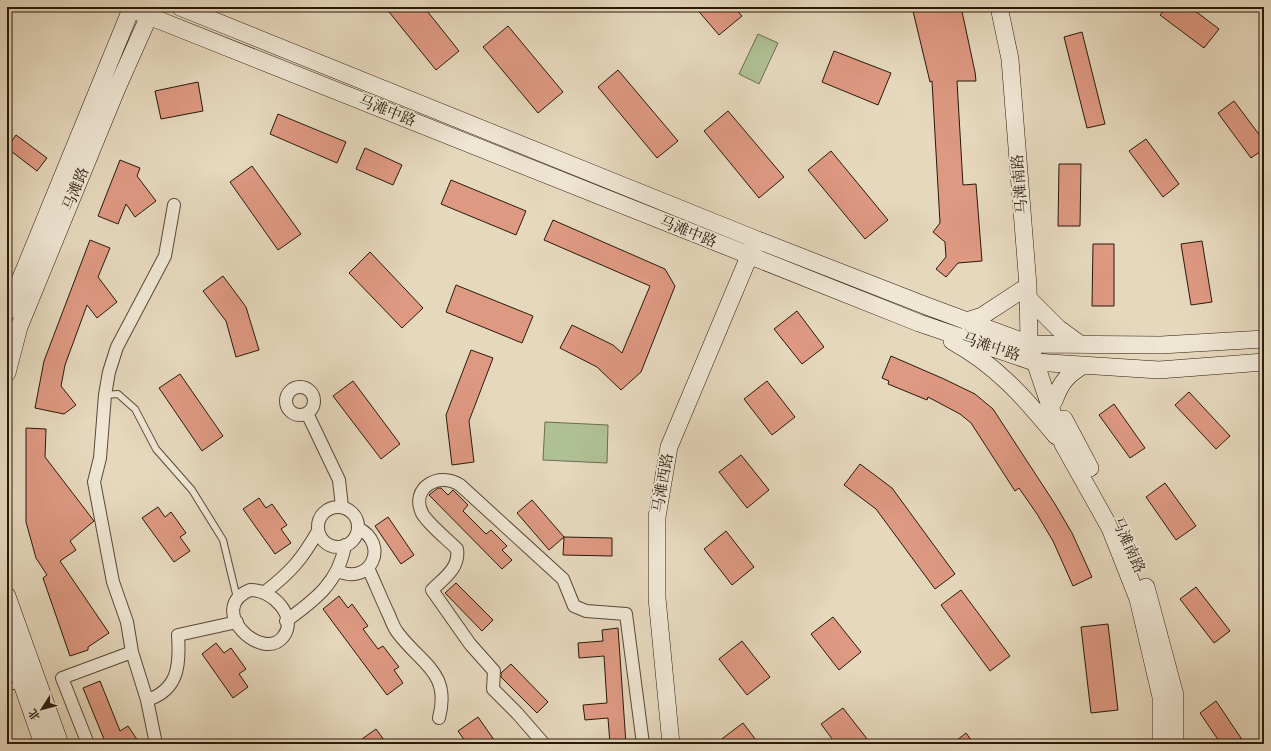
<svg xmlns="http://www.w3.org/2000/svg" width="1271" height="751" font-family="'IM FELL English','Noto Serif SC',serif">
<style>
.green{fill:#b0c095;stroke:#6c6c4f}
.building{fill:#de9982;stroke:#291909}
.lines{fill:none;stroke-linecap:round;stroke-linejoin:round}
.lane-casing{stroke:#584936;stroke-width:8}
.street-casing{stroke:#584936;stroke-width:14}
.secondary-casing{stroke:#291909;stroke-width:18}
.lane{stroke:#efe6d4;stroke-width:6}
.street{stroke:#efe6d4;stroke-width:12}
.secondary{stroke:#efe6d4;stroke-width:17}
.labels{text-anchor:middle;dominant-baseline:central;stroke-width:3.5;stroke-linejoin:round;paint-order:stroke}
.street-label{font-size:15px;fill:#291909;stroke:#efe6d4}
</style>
<rect width="100%" height="100%" fill="#e6d8bd"/>
<filter id="stains"><feTurbulence type="fractalNoise" baseFrequency=".005" numOctaves="4"/><feColorMatrix values="0 0 0 0 .2 0 0 0 0 .09 0 0 0 0 .02 0 0 0 .5 -.17"/></filter>
<radialGradient id="worn" r=".72"><stop offset=".6" stop-color="#630" stop-opacity="0"/><stop offset="1" stop-color="#630" stop-opacity=".3"/></radialGradient>
<!-- green -->
<path class="green" d="M758,34l20,9 -19,41 -20,-10z
M545,422l63,3 -1,38 -64,-3z"/>
<!-- building -->
<path class="building" d="M385,7h39l35,44 -23,19z
M695,7h39l8,9 -23,19z
M912,7h49l14,65 1,9h-19l6,104 13,-1 6,77 -24,2 -12,14 -10,-8 10,-12 -1,-15 -12,-10 7,-9 -8,-142 -2,1z
M1167,7h23l29,22 -15,19 -44,-33z
M508,26l55,66 -25,21 -55,-66z
M1082,32l23,92 -18,4 -23,-91z
M834,51l57,22 -13,32 -56,-23z
M618,70l60,71 -21,17 -59,-71z
M198,82l5,29 -42,8 -6,-28z
M1234,101l30,40v8l-13,9 -33,-45z
M728,111l56,66 -25,21 -55,-67z
M278,114l68,28 -9,21 -67,-29z
M16,135l31,23 -10,13 -30,-23z
M1146,139l33,45 -16,13 -34,-46z
M365,148l37,17 -9,20 -37,-16z
M831,151l57,69 -23,19 -57,-69z
M120,160l20,8 -3,8 19,25 -21,16 -9,-13 -8,20 -20,-8z
M1059,164h22l-1,62h-22z
M252,166l49,68 -23,16 -48,-68z
M451,180l75,31 -10,24 -75,-31z
M553,220l112,49 10,17 -34,86 -20,18 -24,-23 -37,-19 12,-23 41,20 9,8 28,-67 -106,-46z
M90,240l20,8 -12,29 19,25 -20,16 -10,-13 -22,60 -4,21 15,19 -12,9 -29,-6 9,-47z
M1202,241l10,61 -21,3 -10,-61z
M1093,244h21v62h-22z
M370,252l53,56 -21,20 -53,-55z
M223,276l23,31 13,43 -23,7 -10,-36 -23,-30z
M456,285l77,31 -11,27 -76,-31z
M797,311l27,36 -22,17 -28,-35z
M471,350l22,8 -24,63 5,41 -22,3 -6,-50z
M891,356l53,23 31,15 18,15 62,95 17,29 20,44 -19,9 -20,-45 -16,-27 -18,-26 -4,3 -44,-68 -11,-9 -32,-17 -1,3 -39,-16 1,-3 -7,-3z
M180,374l43,62 -21,15 -43,-63z
M353,381l47,63 -19,15 -48,-63z
M767,381l28,36 -23,18 -28,-36z
M1189,392l41,44 -14,13 -41,-44z
M1114,404l31,44 -15,10 -31,-43z
M26,428l20,1 -1,28 49,64 -24,20 6,9 -16,11 49,72 -21,14v3l-18,6 -27,-78 4,-3 -11,-17 -10,-36z
M741,455l28,35 -22,18 -28,-36z
M860,464l32,24 63,86 -20,15 -59,-80 -32,-24z
M1165,483l31,43 -20,14 -30,-43z
M438,488h3l7,7 5,-5 15,15 -5,6 23,23 5,-4 16,16 -5,4 10,10 -10,9 -73,-74z
M259,498l7,10 6,-4 15,21 -6,4 10,14 -16,11 -32,-45z
M532,500l32,37 -15,13 -32,-37z
M158,507l7,10 6,-5 15,21 -6,4 10,14 -16,11 -32,-44z
M388,517l26,38 -13,9 -26,-38z
M726,531l28,36 -22,18 -28,-36z
M564,537l48,1v18l-49,-1z
M456,583l37,37 -11,11 -37,-38z
M1196,587l34,44 -16,12 -34,-44z
M961,590l49,66 -20,15 -49,-66z
M339,596l9,12 4,-4 16,22 -5,3 15,20 5,-3 16,21 -5,3 9,13 -16,12 -64,-86z
M833,617l28,35 -22,18 -28,-36z
M1108,624l10,86 -27,3 -10,-86z
M618,628l8,116h-16l-2,-26 -23,2 -2,-15 24,-2 -3,-47 -25,2 -1,-15 25,-2 -1,-11z
M742,641l28,36 -23,18 -28,-36z
M216,643l8,10 7,-5 15,21 -7,5 9,13 -15,11 -31,-44z
M511,664l37,38 -11,11 -36,-36v-4z
M100,681l20,50 8,-5 12,18h-34l-23,-56z
M1216,701l29,43h-24l-21,-31z
M843,708l28,36h-35l-15,-20z
M478,717l19,27h-30l-9,-13z
M743,723l16,21h-44z
M376,729l11,15h-22l-3,-5z
M966,733l8,11h-22z"/>
<g class="lines">
<!-- lane casing -->
<g class="lane-casing">
<path id="lane" d="M105,395l13,-1 17,15 21,40 36,41 31,50 14,58
M7,688l13,-4"/>
</g>
<!-- street casing -->
<g class="street-casing">
<path id="street" d="M286 401a14 14 0 1 1 28 0a14 14 0 1 1-28 0Z
M307,413l32,67 3,27
M318 527a20 20 0 1 1 40 0a20 20 0 1 1-40 0Z
M368,568c7,15 13,30 20,45 3,6 5,14 10,20 23,31 53,39 41,85
M338,571c33,15 52,-27 20,-43
M250,590c22,-1 49,27 33,47 -21,26 -78,-28 -33,-47z
M265,592c26,-20 37,-33 53,-61
M286,621c29,-21 53,-39 59,-76
M147,700c32,-10 33,-36 31,-65l59,-13
M88,744l-26,-66 70,-26
M156,744l-9,-44 -15,-48 -5,-30 -14,-40 -19,-100 6,-24 5,-63 4,-23 8,-25 48,-91 9,-51
M544,744l-27,-31 -24,-24 1,-18 -24,-27 -38,-54c12,-12 28,-22 25,-41 -9,-9 -30,-26 -35,-36 -12,-25 17,-42 38,-28l103,94 11,27 12,5 40,3 17,130"/>
</g>
<!-- secondary casing -->
<g class="secondary-casing">
<path id="secondary" d="M180,7l575,232 169,66 105,39 132,1 103,-6
M999,7l11,52 18,227 1,58 34,100 47,84 28,71 23,98v47
M131,9l788,314 115,39 125,8 105,-8
M1028,298l30,30 22,16
M7,312l125,-305
M966,321l16,-5 46,-30
M952,341c44,24 73,57 104,95
M7,373l12,-46 98,-239 36,-81
M1054,401c7,-19 13,-26 30,-36
M1064,419l26,49
M1146,587l29,108v49
M7,596l53,148
M7,641l36,103
M671,744l-14,-146v-81l12,-70 84,-200"/>
</g>
<!-- lane -->
<use href="#lane" class="lane"/>
<!-- street -->
<use href="#street" class="street"/>
<!-- secondary -->
<use href="#secondary" class="secondary"/>
</g>
<g class="labels">
<!-- street labels -->
<g class="street-label">
<text transform="translate(387 111) rotate(22)">马滩中路</text>
<text transform="translate(1020 184) rotate(-95)">马滩南路</text>
<text transform="translate(76 189) rotate(-68)">马滩路</text>
<text transform="translate(688 232) rotate(22)">马滩中路</text>
<text transform="translate(991 347) rotate(18)">马滩中路</text>
<text transform="translate(663 483) rotate(-80)">马滩西路</text>
<text transform="translate(1128 545) rotate(66)">马滩南路</text>
</g>
</g>
<!-- margin -->
<rect width="1271" height="751" fill="none" stroke="#e6d8bd" stroke-width="24"/>
<rect x="8" y="8" width="1255" height="735" fill="none" stroke="#291909" stroke-width="2"/>
<rect x="12" y="12" width="1247" height="727" fill="none" stroke="#291909"/>
<!-- north arrow -->
<g transform="translate(42 709) rotate(234)" stroke="#efe6d4" stroke-width="3" paint-order="stroke">
<path d="M0-3L7 15L0 10L-7 15Z" fill="#291909"/>
<text y="-6" font-size="11" font-weight="bold" text-anchor="middle" fill="#291909">北</text>
</g>
<rect width="100%" height="100%" filter="url(#stains)"/>
<rect width="100%" height="100%" fill="url(#worn)"/>
</svg>
